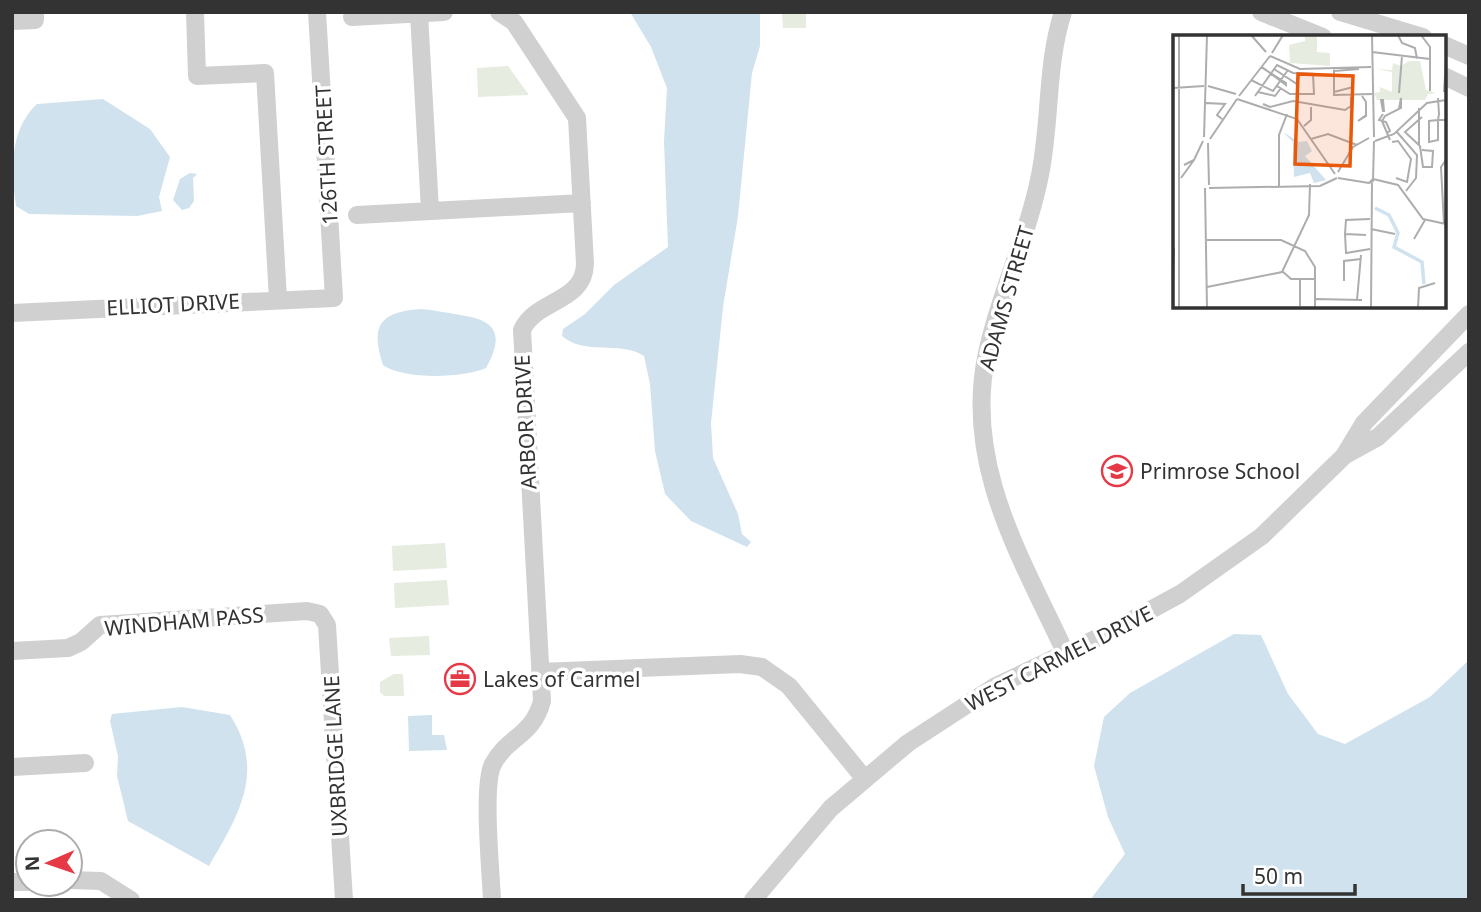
<svg xmlns="http://www.w3.org/2000/svg" width="1481" height="912" font-family="'Noto Sans',sans-serif">
<style>
.green{fill:#e6ecdf}
.water{fill:#cfe2ee}
.lines{fill:none;stroke-linecap:round;stroke-linejoin:round}
.minor{stroke:#d0d0d0;stroke-width:18}
.labels{text-anchor:middle;dominant-baseline:central;stroke-width:7;stroke-linejoin:round;paint-order:stroke}
.street-label{font-size:21px;fill:#333;stroke:#fff}
.poi-label{font-size:21px;fill:#333;stroke:#fff;text-anchor:start}
.inset-river{fill:none;stroke:#cfe2ee;stroke-width:3.5}
.inset-road{fill:none;stroke:#adadad;stroke-width:2}
.view{fill:#e8590c;fill-opacity:0.15;stroke:#e8590c;stroke-width:3.5}
.inset-edge{fill:none;stroke:#333;stroke-width:3.5}
</style>
<rect width="100%" height="100%" fill="#fff"/>
<!-- green -->
<path class="green" d="M782,12h24v16h-23z
M508,66l21,29 -51,2 -1,-29z
M445,543l2,25 -54,3 -1,-25z
M447,580l2,25 -54,3 -1,-25z
M429,636l1,19 -39,1 -2,-18z
M394,674h9l1,22h-20l-4,-4v-10z"/>
<!-- water -->
<path class="water" d="M630,12h130v34l-8,27 -14,143 -15,91 -12,116 2,35 25,56 4,20 9,8 -4,5 -56,-26 -26,-27 -10,-43 -5,-67 -6,-28c-25,-16 -59,0 -82,-20l1,-7 22,-15 29,-29 54,-38 -4,-106 3,-53 -16,-41z
M103,99l47,30 20,28 -11,40 3,14 -25,5 -108,-2 -13,-8c-5,-34 -7,-76 21,-102z
M190,173l7,1 -4,4 1,23 -5,7 -7,2 -9,-10 7,-21z
M421,309c14,1 26,4 39,6 36,5 45,19 26,53 -23,10 -82,12 -103,-3 -13,-40 -3,-53 38,-56z
M1234,634l27,1 27,59 30,40 27,10 85,-47 39,-37v240h-379l35,-46 -17,-37 -14,-51 10,-49 26,-24z
M182,707l48,8c36,56 9,100 -21,151l-81,-45 -11,-45 1,-20 -8,-35 2,-7z
M432,715v20h12l3,15 -38,1 -1,-35z"/>
<g class="lines">
<!-- minor -->
<path class="minor" d="M195,12l2,64 68,-3 13,226
M1063,12c-17,52 -12,109 -23,163 -12,61 -40,117 -53,178 -24,111 34,204 79,301
M1261,12l62,25
M1340,12l83,25
M419,14l11,196
M352,17l92,-5
M12,21l23,-1v-8
M1444,45l25,11
M1444,76l25,12
M357,215l225,-12
M12,313l322,-15 -17,-286
M1347,454l31,-17 91,-85
M12,651l56,-3 13,-6 19,-17 207,-14 13,3 7,11 17,275
M540,672l200,-8 22,3 27,19 75,92
M12,767l73,-4
M70,880l31,1 30,19
M12,882h16
M492,900c-1,-28 -10,-115 1,-136 14,-27 40,-28 49,-63l-20,-371c14,-31 62,-27 63,-66l-8,-146 -63,-96 -15,-10
M753,900l78,-92 77,-65 86,-56 114,-54 72,-39 82,-58 82,-80 20,-33 105,-109"/>
</g>
<!-- icons -->
<defs>
<g id="school-ring" transform="scale(1.575)"><circle r="9.5" fill="#fff" stroke="#e63946" stroke-width="1.5"/><path d="M0-5L7-2L0 1L-7-2ZM-4 1L0 2.5L4 1V4Q0 6-4 4Z" fill="#e63946"/></g>
<g id="office-ring" transform="scale(1.575)"><circle r="9.5" fill="#fff" stroke="#e63946" stroke-width="1.5"/><path d="M-6-3h4V-5.5h4V-3h4V5H-6ZM-1-4.5V-3h2v-1.5ZM-6 0V1H6V0Z" fill="#e63946"/></g>
</defs>
<g fill-rule="evenodd">
<use href="#school-ring" x="1117" y="471"/>
<use href="#office-ring" x="460" y="679"/>
</g>
<g class="labels">
<!-- street labels -->
<g class="street-label">
<text transform="translate(326 155) rotate(-93)">126TH STREET</text>
<text transform="translate(1006 298) rotate(-74)">ADAMS STREET</text>
<text transform="translate(173 304) rotate(-3)">ELLIOT DRIVE</text>
<text transform="translate(525 422) rotate(-93)">ARBOR DRIVE</text>
<text transform="translate(184 621) rotate(-5)">WINDHAM PASS</text>
<text transform="translate(1059 658) rotate(-27)">WEST CARMEL DRIVE</text>
<text transform="translate(335 756) rotate(-93)">UXBRIDGE LANE</text>
</g>
<!-- poi labels -->
<g class="poi-label">
<text x="1140" y="471">Primrose School</text>
<text x="483" y="679">Lakes of Carmel</text>
</g>
</g>
<!-- overview -->
<g transform="translate(1173 35)">
<rect width="273" height="273" fill="#fff"/>
<path d="M132,0h12v17l13,1v13l-40,-3 -1,-18 16,-4zM236,26h11l6,29 10,3 -8,1 -3,6h-48l-3,-7 6,-1v-5l12,5v-20l-14,-3 14,1 1,-7 8,3z" fill="#e6ecdf"/>
<path d="M110,97l16,10 8,-1 5,10 -7,5 21,24 -12,3 -4,-10 -16,4 -1,-35z" fill="#cfe2ee"/>
<path class="inset-river" d="M202,173l14,7 9,18 -4,14 28,15 2,22"/>
<path class="inset-road" d="M6,0v273M78,0l15,17M199,0l2,102M225,0l4,8 13,5 2,11M248,0l9,12v44M199,17l58,7M99,18l11,-18M97,21l30,13 71,-2M88,32l25,16v2l-24,-18M161,33v27l38,-1M101,34l23,15 2,-10M161,36l25,-2M78,45l22,11 15,-21M35,51l28,8M104,51l13,8h24l-1,-20M0,53l31,-2M85,57l17,4 6,-8M161,57l19,-5v8M271,57l2,-33M226,58l3,-37M66,61l31,-40M82,61l22,-31 16,8 24,1M189,61l4,6v14l-8,5 8,-6M265,63l1,16 -1,6v20l-9,2v-21l9,-1h8M64,64l60,20 38,55M208,65h2l1,11h-1zM33,68l19,1 -8,11 5,4M90,69l7,3 23,-6 52,9 6,-4v-9M210,79l-4,6 7,2 4,9 -3,2M131,91l7,-6v-13M223,96l21,24 -1,23 -10,13M31,102l3,-102M37,104l27,-40M138,104l17,-5 29,11M217,105l-8,-19 3,-5 16,-8v-10l-2,11M202,106l19,-7 33,-31 19,-3M219,107l6,-1 13,18 -4,23 -11,-4M35,108l1,42M246,111v-38M249,115l11,1 -1,16h-9l-3,-21 -15,-14 17,-15M11,130l10,-5 9,-19M165,137l15,-25 16,-9M8,143l13,-18M165,143l31,5M200,144l25,6 25,34 23,5M200,144l-4,4 4,-2 1,-40M106,151v-51l8,-21M32,153l2,120M36,153l111,-2 17,-8M197,184l-24,1 -1,14 1,19 24,-4M271,189l-3,-57 5,-7M198,194l24,5M172,199l21,1M241,204l11,-19M34,205h74l24,11 10,16v41M109,236l9,8h23M0,240l1,-27M127,245v26M171,246v-20l17,-2M34,252l75,-15 27,-57 1,-31M143,264l46,1M184,265l4,-45M198,273l1,-125M245,273l1,-20 16,-5"/>
<path class="view" d="M125,39l55,2 -3,90 -55,-2z"/>
<rect width="273" height="273" class="inset-edge"/>
</g>
<!-- border -->
<rect width="1481" height="912" fill="none" stroke="#333333" stroke-width="28"/>
<!-- north arrow -->
<g transform="translate(49 863) rotate(268)"><circle r="33" fill="#ffffff" stroke="#adadad" stroke-width="2"/>
<path d="M0-5L12 26L0 18L-12 26Z" fill="#e63946"/>
<text y="-10" font-size="19" font-weight="bold" text-anchor="middle" fill="#333333">N</text>
</g>
<!-- scale -->
<path d="M1243 884v10h112v-10" fill="none" stroke="#333333" stroke-width="3.5"/>
<text x="1254" y="884" font-size="21" fill="#333333" stroke="#ffffff" stroke-width="5" paint-order="stroke">50 m</text>
</svg>
